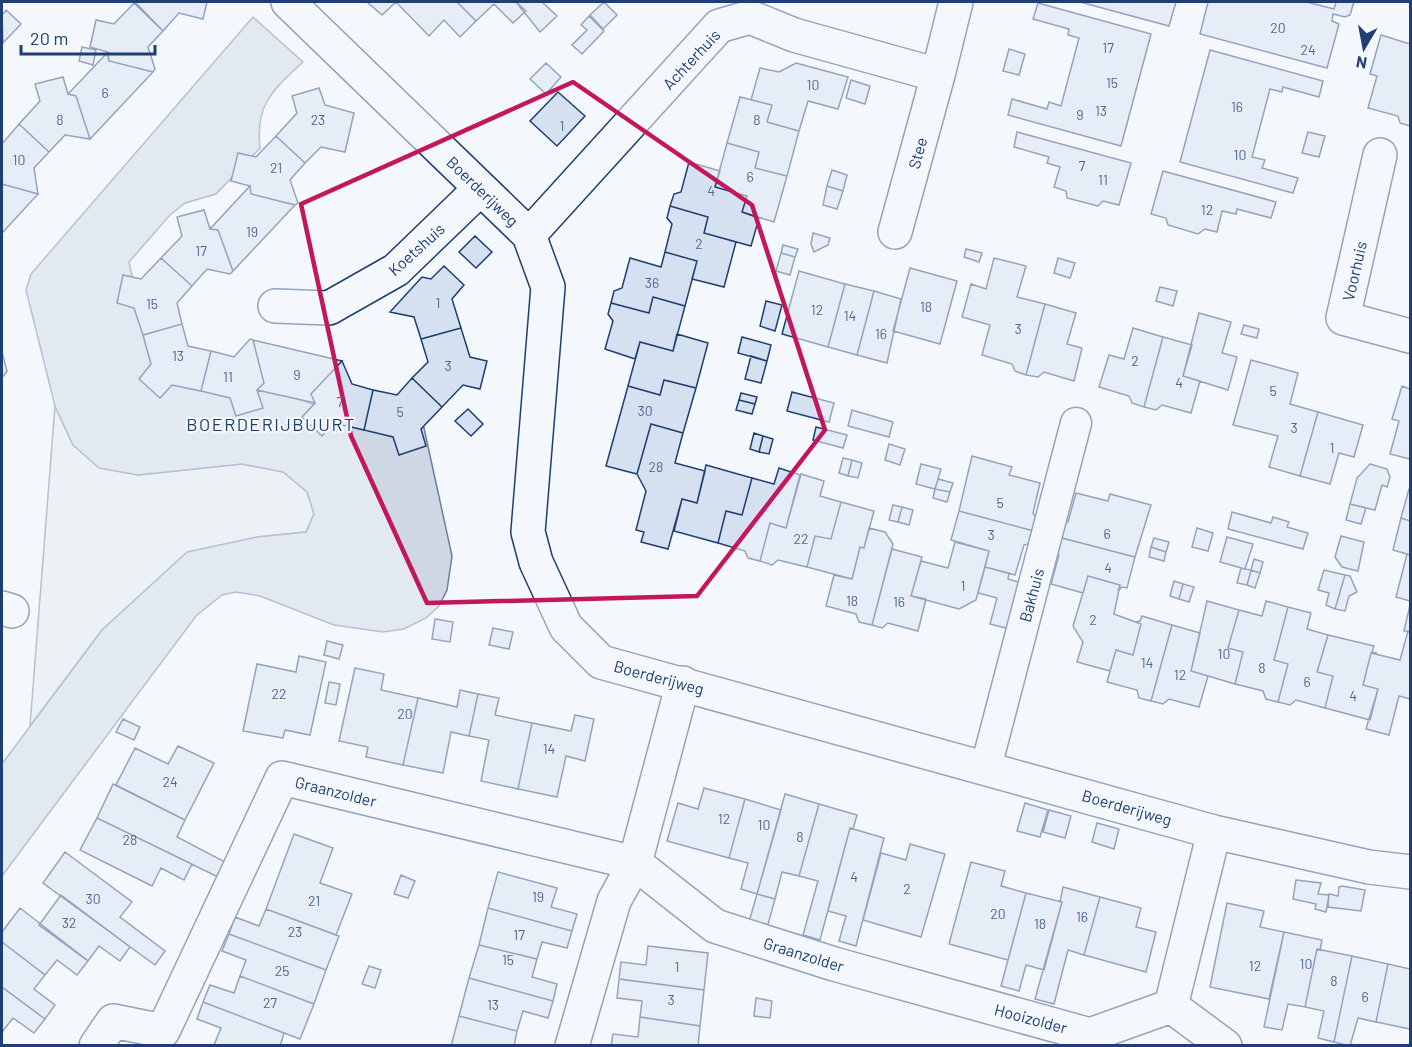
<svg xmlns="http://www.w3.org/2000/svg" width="1412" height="1047" font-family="Barlow,sans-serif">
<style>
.green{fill:#e3e9f0;stroke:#687fa3;stroke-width:1.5}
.water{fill:#cfd7e4;stroke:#687fa3;stroke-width:1.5}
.building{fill:#d5e0f0;stroke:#1d3f73;stroke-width:1.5}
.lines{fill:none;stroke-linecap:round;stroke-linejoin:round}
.pedestrian-casing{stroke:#1d3f73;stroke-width:33}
.minor-casing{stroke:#1d3f73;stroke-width:36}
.pedestrian{stroke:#f4f7fb;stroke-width:30}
.minor{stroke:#f4f7fb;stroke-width:33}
.marked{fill:none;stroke:#c2185b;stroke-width:4.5;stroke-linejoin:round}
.labels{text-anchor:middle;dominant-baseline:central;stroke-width:4.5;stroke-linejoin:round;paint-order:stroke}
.number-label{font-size:14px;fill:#4b6792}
.street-label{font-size:16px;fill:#1d3f73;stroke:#f4f7fb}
.neighbourhood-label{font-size:18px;letter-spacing:1.5px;fill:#1d3f73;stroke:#f4f7fb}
</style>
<rect width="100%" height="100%" fill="#f4f7fb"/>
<!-- green -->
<path class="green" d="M55,406l18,39 65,30 104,-11 42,8 23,20 7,22 -8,18 -49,5 -70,16 -85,77 -72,96z"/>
<!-- water -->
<path class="water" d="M253,17l50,45c-30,28 -48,42 -43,86l-44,46 -31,9 -16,13 -40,46 21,97 96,22 153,53 23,-15 30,137 -5,34 -8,16 -13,12 -22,11 -21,3 -49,-7 -74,-29 -24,-4 -14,3 -26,21 -194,260v-112l100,-134 85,-78 70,-15 49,-5 8,-18 -7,-22 -24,-20 -41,-8 -104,11 -39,-7 -26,-23 -18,-39 -29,-116 5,-16z"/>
<!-- building -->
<path class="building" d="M135,2h72l-4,17 -24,-6 -16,18z
M367,2h29l-14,13z
M396,2h61l19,19 -16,16 -16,-17 -15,16z
M457,2h59l10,9 -13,12 -19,-19 -18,17z
M516,2h26l15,14 -17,16z
M604,2l13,13 -14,14 -13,-14z
M1080,2h96l-7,24z
M1208,2h99l27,7 2,-7h18l-4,13 -5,2 -12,-3 -1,7 7,3 -12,44 -127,-34z
M134,3l29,28 -15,16 7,22 -2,3 -44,-11 -1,-9 -18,-5 6,-27 18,4z
M1038,3l113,31 -30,112 -113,-31 4,-16 35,10 2,-7 12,4 18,-68 -11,-3 1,-6 -36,-10z
M6,10l15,14 -18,19 -1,-28z
M589,16l15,15 -22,23 -10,-9 15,-15 -6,-5z
M1381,35l29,9v82l-10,-3 -2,-7 -30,-8 9,-32 -7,-2z
M82,47l14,3 -3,15 -14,-4z
M1009,49l16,5 -6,21 -16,-4z
M1210,50l113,31 -4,16 -36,-10 -1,5 -12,-3 -18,68 13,3 -3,8 36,10 -5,15 -113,-31z
M107,53l2,8 44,11 -63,67 -14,-43 -8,-2z
M546,63l15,14 -15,17 -16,-15z
M796,63l52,14 -10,32 -30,-8 -9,30 -32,-9 5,-17 -21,-5 9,-32 19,4z
M63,77l5,17 8,2 14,43 -25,-4 -16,17 -30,-28 21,-23 -5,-17z
M851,80l19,6 -5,18 -19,-6z
M319,88l6,17 29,8 -9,39 -24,-5 -16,16 -29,-27 21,-23 -5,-17z
M558,92l27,24 -28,30 -27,-25z
M740,97l32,8 -5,17 32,9 -12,45 -32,-8 4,-16 -32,-9z
M19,124l30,28 -15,16 4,26 -36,-10v-40z
M1017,132l114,31 -12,42 -16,-4 -5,5 -31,-8 -1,-7 -12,-4 6,-20 -13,-4 2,-6 -35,-10z
M1308,132l17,4 -6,21 -17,-4z
M276,136l29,27 -15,17 8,23 -3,2 -44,-11 -1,-8 -19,-5 7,-28 18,4z
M727,143l32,9 -4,16 32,8 -13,46 -32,-10 5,-16 -32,-9z
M689,162l31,9 -5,16 32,9 -5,16 17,6 -8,28 -47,-13 4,-16 -38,-11 4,-12 7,-2z
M832,170l15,5 -4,16 -16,-5z
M1163,171l113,31 -5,16 -34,-9 -1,5 -14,-3 -5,21 -12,-3 -7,5 -30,-9 -2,-7 -15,-4z
M2,184l36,10 -36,39z
M250,186l1,8 44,11 -62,66 -15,-41 -8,-1z
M827,186l16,5 -6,18 -14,-4z
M670,206l38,11 -4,16 32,9 -12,45 -32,-8 5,-18 -32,-9 7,-28 -5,-6z
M204,210l6,19 8,1 15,41 -3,3 -23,-5 -15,17 -31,-28 21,-22 -5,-19z
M813,233l17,5 -2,7 -14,7 -3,-8z
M475,236l17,16 -16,16 -17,-16z
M783,245l15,4 -3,8 -14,-4z
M966,249l16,4 -3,9 -15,-5z
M665,252l32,9 -12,45 -32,-9 -4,16 -38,-10 3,-12 8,-3 8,-30 31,9z
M781,253l14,4 -5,18 -14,-4z
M161,258l31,28 -15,17 5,21 -39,11 -9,-27 -17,-5 6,-28 18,4z
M994,258l32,8 -9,31 28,7 -19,71 -11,-4 -3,-7 -30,-9 8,-30 -28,-8 9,-33 15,5z
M1058,258l17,5 -5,15 -16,-5z
M444,266l20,19 -12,14 9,29 -40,11 -7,-22 -24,-5 32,-35 9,2z
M910,268l47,13 -17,63 -47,-13z
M799,271l46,13 -17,63 -46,-13z
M845,284l29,7 -17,64 -29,-8z
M1160,287l17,4 -4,15 -17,-5z
M874,291l27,8 -14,64 -30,-8z
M653,297l32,9 -12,45 -33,-9 -5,17 -30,-10 8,-28 -5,-7 3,-11 38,10z
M766,301l16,4 -7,26 -15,-5z
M1045,304l31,9 -9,31 15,4 -8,33 -30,-9 -6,5 -12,-2z
M1199,313l32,9 -9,31 15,4 -9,33 -45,-14z
M182,324l6,22 23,5 -10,40 -29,-6 -12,13 -21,-19 12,-15 -8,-29z
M1244,325l15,4 -2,9 -16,-4z
M461,328l9,29 17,4 -7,28 -17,-4 -21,22 -30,-29 16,-16 -7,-23z
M1133,328l30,9 -19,70 -12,-4 -3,-7 -30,-9 10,-32 15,4z
M677,334l31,9 -12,45 -32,-8 -4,15 -32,-9 12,-44 33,9z
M742,337l29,8 -4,16 -29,-8z
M1163,337l29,8 -9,31 17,5 -9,32 -29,-8 -6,5 -12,-3z
M250,339l3,1 11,43 -7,7 6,18 -27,8 -6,-18 -29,-7 10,-40 23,6z
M253,340l89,21 -31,33 4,9 -58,-13 7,-7z
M2,352l5,19 -5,7z
M751,356l16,5 -6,22 -16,-4z
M1251,360l47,13 -8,31 28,8 -18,64 -31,-9 9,-31 -45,-11z
M342,361l10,23 21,6 -9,40 -30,-7 -12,13 -20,-19 13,-14 -4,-9z
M412,378l30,29 -21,22 5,17 -27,9 -6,-18 -29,-7 9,-40 24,5z
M664,380l32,8 -13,45 -32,-9 -14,50 -31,-8 22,-80 32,9z
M1402,386l8,3v70l-20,-5 9,-33 -7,-2z
M792,392l42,11 -5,19 -42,-11z
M741,393l16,4 -2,7 -16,-4z
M739,400l16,4 -3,10 -16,-4z
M468,409l15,15 -12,12 -16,-15z
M852,410l41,12 -4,15 -41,-11z
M1318,412l45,13 -9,32 -15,-4 -9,31 -30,-8z
M651,424l32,9 -8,30 30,8 -8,32 -15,-4 -14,50 -27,-7 3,-10 -8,-2 10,-39 -9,-17z
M816,427l31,8 -4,13 -30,-8z
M754,433l9,3 -4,16 -9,-3z
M763,436l10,3 -4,15 -10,-2z
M889,444l16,5 -5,16 -15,-5z
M972,456l40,11 -3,8 31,8 -7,30 4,6 -3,12 -75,-20z
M843,458l9,2 -4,16 -9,-3z
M852,460l10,3 -4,15 -10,-2z
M921,464l20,5 -6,20 -19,-5z
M1370,464l17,5 3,8 -3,10 -5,-2 -7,25 -25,-6 7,-26z
M706,465l46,13 -10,37 -16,-4 -8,32 -44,-12 8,-32 15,4z
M779,468l21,7 -14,53 -16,-5 -10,38 -12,-3 -3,-7 -27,-8 8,-32 16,4 10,-37 22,6z
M801,474l23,7 -4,15 21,6 -10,37 -16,-3 -8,31 -29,-7 -6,5 -12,-4 10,-38 16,5z
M938,479l15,4 -3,9 -15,-3z
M935,489l15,3 -3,10 -14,-4z
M1409,489h1v32l-9,-3z
M1076,493l32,8 2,-7 41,11 -16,52 -77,-20 3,-12 7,-3z
M841,502l33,9 -10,37 -4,-1 -8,32 -45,-12 8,-31 16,3z
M1350,504l16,4 -5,16 -15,-4z
M893,505l9,2 -4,15 -9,-2z
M902,507l11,3 -4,15 -11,-3z
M959,511l75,20 -3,12 -7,2 -9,30 -30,-8 4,-16 -38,-11z
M1232,512l39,11 2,-6 16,5 -2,5 21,6 -5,16 -75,-20z
M1401,518l9,3v34l-17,-5z
M869,528l16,4 8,12 -21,81 -13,-3 -3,-8 -30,-8 8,-31 18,4 8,-32 4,1z
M1197,528l16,5 -5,18 -16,-4z
M1341,536l23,6 -6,29 -16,-4 -7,-10z
M1058,537l77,20 -8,31 -5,-1 -4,4 2,-6 -32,-9 -5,17 -32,-9 8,-29 -4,-6z
M1227,537l26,7 -8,25 -25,-7z
M1154,538l15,4 -3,10 -15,-5z
M955,542l34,9 -13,49 -17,9 -48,-13 10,-35 27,7z
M1151,547l15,5 -2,9 -15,-4z
M892,549l30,8 -11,39 15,3 -8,32 -30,-8 -6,5 -10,-3z
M1407,554l3,1v46l-14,-4z
M1254,559l9,3 -3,11 -9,-3z
M985,567l24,6 -1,6 14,4 -12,46 -20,-5 7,-26 -19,-5z
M1241,568l10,2 -4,15 -10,-2z
M1251,570l9,3 -5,15 -8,-3z
M1324,570l21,5 -10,34 -9,-4 3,-12 -11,-3z
M1345,575l5,1 7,16 -8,4 -4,15 -10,-2z
M1088,576l32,9 -6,29 27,10 -8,31 -17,-5 -6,21 -33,-9 6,-20 -10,-16z
M1174,581l9,3 -4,15 -9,-3z
M1183,584l11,3 -5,15 -10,-3z
M1207,601l32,9 -11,38 15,4 -8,32 -44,-13z
M1266,601l22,6 -14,53 14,4 -10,38 -12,-3 -3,-8 -28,-7 8,-32 -15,-4 11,-38 23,6z
M1410,605v27l-6,-1z
M1288,607l23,6 -4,16 21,6 -11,37 16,4 -8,32 -29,-8 -6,5 -12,-3 10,-38 -14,-4z
M1142,616l30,9 -21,76 -12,-3 -2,-8 -30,-8 9,-32 17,5 8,-31 -5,-2 4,-1z
M435,619l18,3 -3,20 -18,-3z
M1172,625l28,8 -9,38 17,5 -9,31 -30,-8 -6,5 -12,-3z
M493,628l20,4 -4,17 -20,-4z
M1408,631l2,1v67l-11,-3 -10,39 -23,-6 12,-40 -15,-4 8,-32 29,7z
M1328,635l46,11 -2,6 5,1h-6l-8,32 15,4 -8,31 -45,-12 8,-32 -16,-4z
M327,641l16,4 -4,14 -15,-4z
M299,656l27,6 -16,73 -25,-5 -2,8 -40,-7 14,-67 39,8z
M355,668l29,6 -3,16 37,8 -15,67 -37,-8 2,-10 -29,-6z
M329,682l11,2 -4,21 -11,-2z
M460,690l18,4 -9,42 -18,-4 -8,41 -40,-8 15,-67 39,9z
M478,694l21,4 -4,17 37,8 -14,66 -37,-8 8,-41 -20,-4z
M575,715l19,4 -9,42 -19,-5 -9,41 -39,-8 14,-66 39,8z
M123,719l17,8 -6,13 -18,-8z
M178,746l36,17 -29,57 -69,-35 19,-37 33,16z
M113,784l72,36 -8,17 50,26 -7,15 -123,-60z
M704,788l41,11 -16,59 -62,-17 11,-38 20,6z
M785,794l34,10 -20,72 -17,-4 -7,27 -18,-5z
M745,799l36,11 -24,84 -16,-5 7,-26 -19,-5z
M1025,803l23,7 -8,27 -23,-6z
M819,804l38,11 -4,14 -3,-1 -30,112 -17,-5 15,-54 -19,-5z
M1049,810l22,6 -6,22 -22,-6z
M97,818l95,46 -8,16 -23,-12 -9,18 -72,-36z
M1097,823l22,6 -5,20 -22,-7z
M850,828l34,10 -28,108 -17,-5 7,-25 -18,-5z
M294,834l39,14 -13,35 32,11 -16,41 -70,-26z
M910,844l35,10 -24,83 -58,-17 18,-67 25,7z
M65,852l67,50 -12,15 45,34 -10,14 -112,-82z
M971,862l34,9 -4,15 25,7 -18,67 -59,-16z
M498,872l59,16 -6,19 26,7 -5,17 -84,-23z
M401,875l14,6 -7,17 -14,-4z
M1296,880l25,3 -3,11 11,1 -3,17 -11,-3 1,-5 -23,-5z
M1342,886l23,4 -4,21 -33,-4 1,-13 9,2 1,-9z
M1063,887l37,10 -16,58 -16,-5 -14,54 -19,-5 27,-97h-2z
M1026,893l36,9 -18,68 -18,-5 -7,26 -18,-5z
M757,894l18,5 -8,29 -18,-6z
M61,895l69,52 -10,14 -21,-15 -11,15 -49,-36z
M1100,897l41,11 -5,19 20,5 -10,40 -62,-17z
M1227,903l37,8 -4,16 24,5 -15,67 -59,-12z
M20,908l68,53 -11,14 -20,-15 -12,15 -43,-33v-10z
M488,908l84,23 -5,17 -25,-6 -5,17 -58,-14z
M266,909l73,27 -13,34 -97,-36 6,-17 24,9z
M1284,932l38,8 -2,10 -3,-1 -12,58 -17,-3 -6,26 -18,-3z
M229,934l97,36 -12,34 -74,-28 6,-16 -24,-9z
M2,942l43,33 -11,14 21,16 -10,14 -43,-32z
M479,945l58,14 -5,18 25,7 -4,17 -84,-23z
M648,946l60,7 -4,37 -85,-11 2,-17 25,3z
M1317,949l35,7 -18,86 -16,-4 6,-27 -19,-4z
M1352,956l36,8 -12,58 -18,-4 -8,28 -16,-4z
M1388,964l22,5v60l-34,-7z
M369,966l12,4 -6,18 -13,-4z
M240,976l74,28 -14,35 -97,-37 7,-17 24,8z
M469,978l84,23 -5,17 -25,-7 -6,20 -58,-15z
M619,979l85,11 -4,36 -60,-9 2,-16 -25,-3z
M2,987l43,32 -11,14 -21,-15 -11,14z
M756,998l16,3 -2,17 -16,-2z
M203,1002l81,31 -4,13 -66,-1 7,-17 -24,-9z
M459,1016l58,15 -3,15h-63z
M640,1017l60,9 -2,20h-87l2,-12 25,3z"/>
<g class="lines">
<!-- pedestrian casing -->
<g class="pedestrian-casing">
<path id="pedestrian" d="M986,767l90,-344"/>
</g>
<!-- minor casing -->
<g class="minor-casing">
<path id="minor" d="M288,2l241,233 19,52 -20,245 8,30 30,65 35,35 613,170 155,35 41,5
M1380,155l-37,163 67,18
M895,232l43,-157
M529,235l190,-209 31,-9 44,18 144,40 18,-73
M275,306l54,2 67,-38 84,-81
M2,608l10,3
M1171,1006l43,-174
M96,1046l17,-25 50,10 119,-253 353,85 80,63 119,38 256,71 81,-29 54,40
M572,1046l42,-145 21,-38 48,-180"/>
</g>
<!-- pedestrian -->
<use href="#pedestrian" class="pedestrian"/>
<!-- minor -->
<use href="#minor" class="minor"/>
</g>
<!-- marked area -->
<path d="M0 0H1412V1047H0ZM573,82l179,123 73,225 -128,166 -270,7 -76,-167 -50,-232z" fill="#f4f7fb" fill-opacity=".55" fill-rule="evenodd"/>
<path class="marked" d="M573,82l179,123 73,225 -128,166 -270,7 -76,-167 -50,-232z"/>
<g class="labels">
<!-- number labels -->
<g class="number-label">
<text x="1278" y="27">20</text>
<text x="1108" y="47">17</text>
<text x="1308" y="49">24</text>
<text x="1112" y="82">15</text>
<text x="813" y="84">10</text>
<text x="105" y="92">6</text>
<text x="1237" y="106">16</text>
<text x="1101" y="110">13</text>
<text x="1080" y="114">9</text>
<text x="60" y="119">8</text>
<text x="318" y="119">23</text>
<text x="757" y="119">8</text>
<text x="562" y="125">1</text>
<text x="1240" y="154">10</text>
<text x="19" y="159">10</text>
<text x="1082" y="165">7</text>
<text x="276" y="167">21</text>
<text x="750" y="176">6</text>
<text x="1103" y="179">11</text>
<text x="711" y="190">4</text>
<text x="1207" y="209">12</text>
<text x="252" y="231">19</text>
<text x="699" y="243">2</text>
<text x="201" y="250">17</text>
<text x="652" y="282">36</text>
<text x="438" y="302">1</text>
<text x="152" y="303">15</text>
<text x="926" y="306">18</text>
<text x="817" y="309">12</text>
<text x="850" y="315">14</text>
<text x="1018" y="328">3</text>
<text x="881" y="333">16</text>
<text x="178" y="355">13</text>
<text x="1135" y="360">2</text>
<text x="448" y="365">3</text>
<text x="297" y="374">9</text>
<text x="228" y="376">11</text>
<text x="1179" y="382">4</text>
<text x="1273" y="390">5</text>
<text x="340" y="401">7</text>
<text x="645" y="410">30</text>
<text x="400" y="411">5</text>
<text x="1294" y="427">3</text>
<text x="1332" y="447">1</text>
<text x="656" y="466">28</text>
<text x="1000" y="502">5</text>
<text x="1107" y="533">6</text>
<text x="991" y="534">3</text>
<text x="801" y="538">22</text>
<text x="1108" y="567">4</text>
<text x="963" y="585">1</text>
<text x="852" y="600">18</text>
<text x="899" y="601">16</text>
<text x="1093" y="619">2</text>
<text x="1224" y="653">10</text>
<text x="1147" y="662">14</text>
<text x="1262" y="667">8</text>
<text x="1180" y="674">12</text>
<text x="1307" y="681">6</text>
<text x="279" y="693">22</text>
<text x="1353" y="695">4</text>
<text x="405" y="713">20</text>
<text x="549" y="748">14</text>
<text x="170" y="781">24</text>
<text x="724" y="818">12</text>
<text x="764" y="824">10</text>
<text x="800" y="836">8</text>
<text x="130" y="839">28</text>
<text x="854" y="876">4</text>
<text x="907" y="888">2</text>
<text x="538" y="896">19</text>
<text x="93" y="898">30</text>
<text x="314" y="900">21</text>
<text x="998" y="913">20</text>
<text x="1082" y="916">16</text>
<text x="69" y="922">32</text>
<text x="1040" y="923">18</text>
<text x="295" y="931">23</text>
<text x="519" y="934">17</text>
<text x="508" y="959">15</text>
<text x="1306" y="963">10</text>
<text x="1255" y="965">12</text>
<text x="677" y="966">1</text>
<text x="282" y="970">25</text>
<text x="1334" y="980">8</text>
<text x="1365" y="996">6</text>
<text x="671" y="999">3</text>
<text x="270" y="1002">27</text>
<text x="493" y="1004">13</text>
</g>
<!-- street labels -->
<g class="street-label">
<text transform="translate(691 59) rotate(-47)">Achterhuis</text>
<text transform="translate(917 153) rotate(-75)">Stee</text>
<text transform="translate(483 191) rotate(44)">Boerderijweg</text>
<text transform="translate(416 249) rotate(-42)">Koetshuis</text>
<text transform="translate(1354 271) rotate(-77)">Voorhuis</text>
<text transform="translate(1031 595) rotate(-75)">Bakhuis</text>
<text transform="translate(659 677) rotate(15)">Boerderijweg</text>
<text transform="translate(336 791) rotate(14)">Graanzolder</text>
<text transform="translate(1127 807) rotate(16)">Boerderijweg</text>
<text transform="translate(804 954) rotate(17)">Graanzolder</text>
<text transform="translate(1031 1018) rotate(15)">Hooizolder</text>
</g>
<!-- neighbourhood labels -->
<g class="neighbourhood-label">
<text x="271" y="424">BOERDERIJBUURT</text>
</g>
</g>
<!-- border -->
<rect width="1412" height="1047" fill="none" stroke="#1d3f73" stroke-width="6"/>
<!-- north arrow -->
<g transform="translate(1364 48) rotate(190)" stroke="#f4f7fb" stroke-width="4.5" paint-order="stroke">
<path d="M0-4.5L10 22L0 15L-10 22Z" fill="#1d3f73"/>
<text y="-9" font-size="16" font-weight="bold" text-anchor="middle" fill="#1d3f73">N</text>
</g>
<!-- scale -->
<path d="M21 45v9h134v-9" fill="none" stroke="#1d3f73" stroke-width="3"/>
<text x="30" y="45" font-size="18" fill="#1d3f73" stroke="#f4f7fb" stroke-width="4.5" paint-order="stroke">20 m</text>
</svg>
